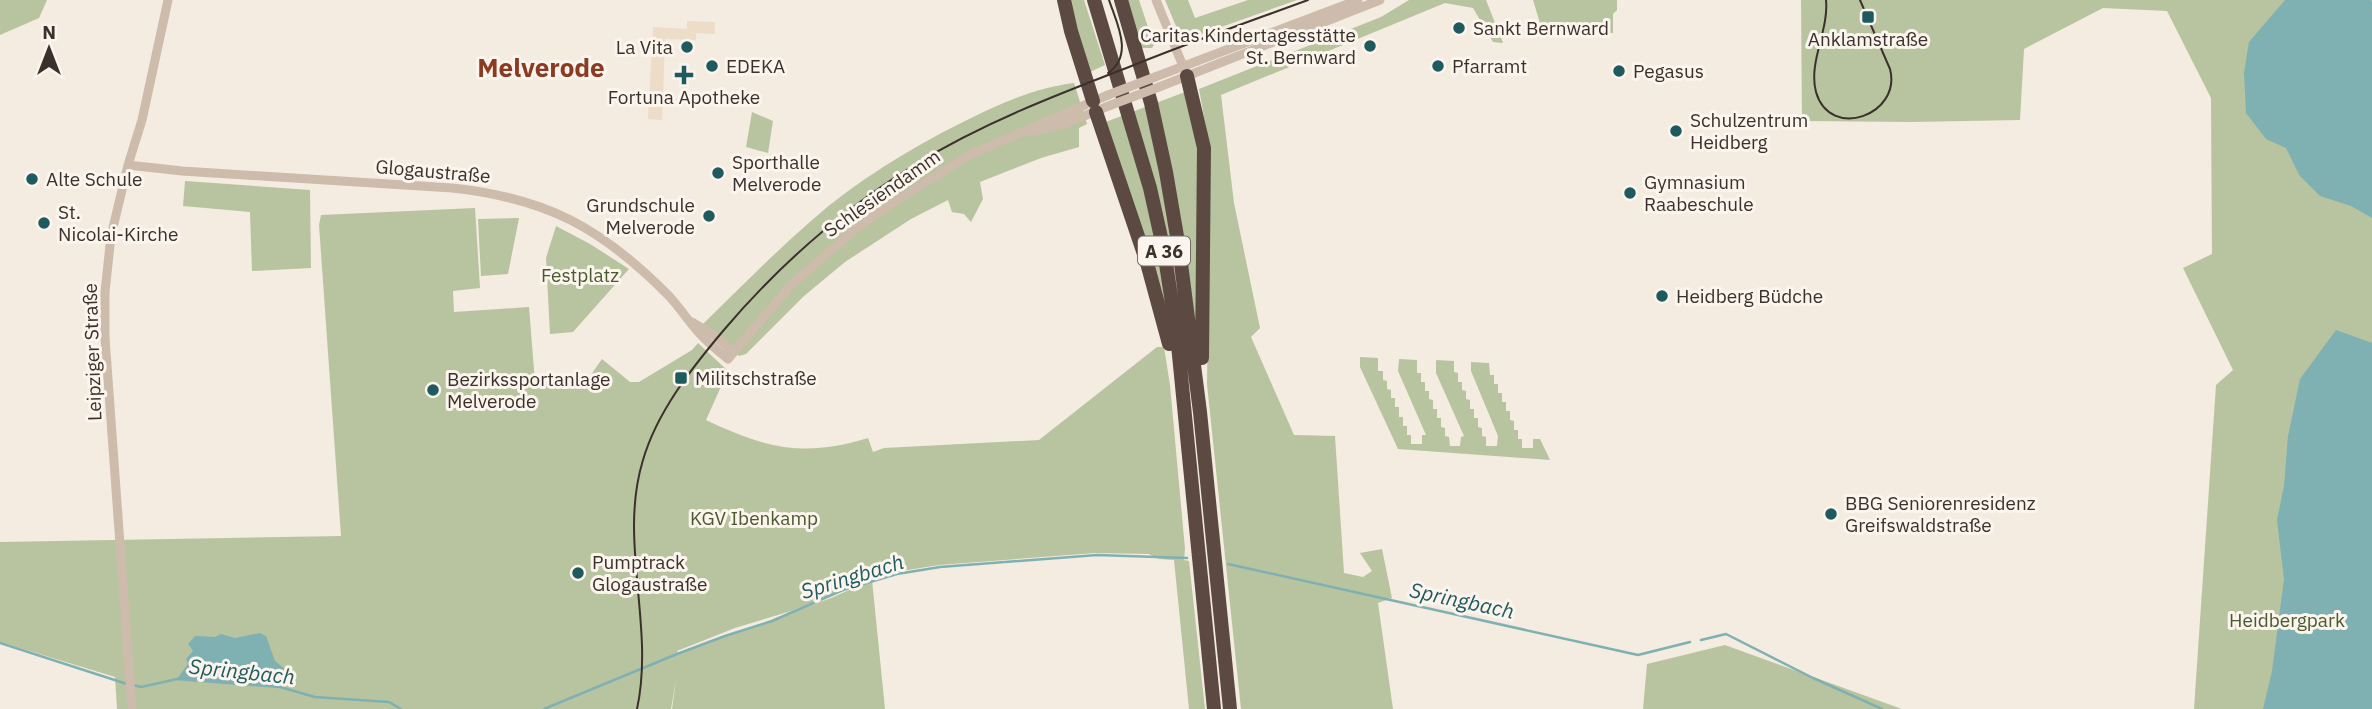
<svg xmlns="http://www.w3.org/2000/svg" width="2372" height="709" font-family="'IBM Plex Sans',sans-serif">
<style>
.green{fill:#b8c4a0}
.plaza{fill:#ecdcc8}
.water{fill:#7fb0b2}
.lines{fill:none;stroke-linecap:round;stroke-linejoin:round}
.stream{stroke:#7fb0b2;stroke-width:2.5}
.minor{stroke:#cdbbac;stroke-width:9}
.highway{stroke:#5c4a42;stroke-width:14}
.tram{stroke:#3b302b;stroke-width:2}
.minor-bridge{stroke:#cdbbac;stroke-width:9}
.poi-dot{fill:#1f5a5e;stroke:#fbf5ee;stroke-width:2.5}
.labels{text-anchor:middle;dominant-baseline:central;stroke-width:6;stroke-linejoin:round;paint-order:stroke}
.shield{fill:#fbf5ee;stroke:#756b66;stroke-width:2}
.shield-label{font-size:18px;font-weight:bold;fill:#3b302b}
.poi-label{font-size:19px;fill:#3b302b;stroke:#fbf5ee;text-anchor:start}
.street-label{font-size:19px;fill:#3b302b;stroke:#fbf5ee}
.park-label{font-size:19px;fill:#4a5a2e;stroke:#fbf5ee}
.water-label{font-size:21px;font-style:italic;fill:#1f5a5e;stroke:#fbf5ee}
.district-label{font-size:26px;font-weight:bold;fill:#8c3b22;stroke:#fbf5ee}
</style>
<rect width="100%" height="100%" fill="#f4ebe1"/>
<!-- green -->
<path class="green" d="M0,0h47l-8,18 -39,17z
M1067,0h17l21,65 -17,8z
M1127,0h12l15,45 -2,3h-11z
M1165,0h23l7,18 53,-18h49l-104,37 -12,1z
M1409,0h77l17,43 -10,-1 -20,-34 -28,-5 -224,92 13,108 26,125 -9,9 43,98 41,1 9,137 19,4 9,-6 -12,-18 22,-4 10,49 -14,5 15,106h-152l-34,-325 3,-234 -11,-61 182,-72z
M1533,0h84v10l-4,4v19h-70z
M1801,0h571v709h-178l22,-324 17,-15 -50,-102 29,-14 -1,-156 -44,-87 -64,-3 -79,41 -4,71 -109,2 -109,-1z
M1074,83l13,41 -8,4v19l-38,11 -61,24 3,17 -12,23 -7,-8 -12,-2 -4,-12 -37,19 -66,43 -41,34 -58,58 -7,2 -37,-31c36,-35 71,-71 109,-104 45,-40 98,-72 152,-99 36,-18 71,-34 111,-39z
M1185,92l15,64 -2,192 -31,-35 -64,-190z
M752,112l21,9 -5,32 -22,-6z
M185,181l125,9 1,78 -59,3 -2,-59 -67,-6z
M475,208l5,80 -27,3 1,21 75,-5 6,75 53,-3 14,-20 28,23h9l53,-32 6,-7 30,28 -22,49c59,28 97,38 162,18l5,14 11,-4 155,-8 118,-93h7l6,38 15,164 -1,11 5,1 16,148h-16l-15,-149 -15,-1 -10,-5 -54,-1 -156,12 -43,7 -25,6 -80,33 -56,17 -58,23 1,3 153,-56 41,-18 13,129h-213l4,-29 -5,29h-554l-2,-32 -115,-35v-100l341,-6 -22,-311 2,-10z
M519,218l-11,56 -27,2 -3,-57z
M556,226l34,18 39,25 -56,63 -23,2 -4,-76z
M1360,357l18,1v13h5v9l4,1v8l4,1v8h4v9h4v10h4v9h4v9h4v9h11v-9h4l-28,-64 1,-12 18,1v13h4v9h4v9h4v8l4,1v9h4v9h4v9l4,1v8l4,1 1,9h10l1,-9 3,-1 -28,-63v-13l18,1v11l4,1v9h4v8l4,1v8l4,1v9h4v9h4v9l4,1v8l4,1v9h11l1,-10 -27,-65v-9l18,1 1,12h4v9h4v9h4v9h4v9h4v9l4,1v9h4v9h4v9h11v-9h7l10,21 -152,-11 -38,-82z
M1725,645l177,64h-259l4,-45z"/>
<!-- plaza -->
<path class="plaza" d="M687,21l28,1v12l-19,-1v7l-31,-1 -3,81 -14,-1 5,-92 34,2z"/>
<!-- water -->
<path class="water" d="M2285,0h86l1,2v216l-21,-12 -31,-10 -21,-21 -13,-27 -20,-9 -20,-26 -2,-40 5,-31z
M2336,330l36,13v366h-109l9,-38 12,-92 -7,-59 7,-34 4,-50 12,-57z
M260,633l6,3 9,25 20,16 -15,10 -103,-8 11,-15 -2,-5 7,-8 -5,-7 7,-8 20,1 6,-3 14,4z"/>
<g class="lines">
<!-- stream -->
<path class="stream" d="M1228,564l410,91 52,-13
M1701,640l25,-6 87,44 69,31
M0,643l127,41
M133,685l8,2 36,-8 103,8 35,10 74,5 12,7
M544,709l133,-55 48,-18 47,-15 71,-31 54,-16 43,-7 157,-12 90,3"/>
<!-- minor -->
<path class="minor" d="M1156,0l29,71
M1155,77l203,-77
M1159,87l221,-87
M1030,132l34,-8 47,-19
M128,165l54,6 270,17c95,10 150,40 217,108 11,12 20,26 31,38 8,9 18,17 28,25l63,-74 67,-58 30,-21 81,-51 139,-60
M692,322l22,13 19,17
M132,709l-27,-371v-46l6,-56 17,-71 14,-45 26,-120"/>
<!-- highway -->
<path class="highway" d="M1064,0l7,31 22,70
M1094,0l56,188 14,63 13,84 37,374
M1121,0l30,103 15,69 13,76 21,164 30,297
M1187,76l17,72 -2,210
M1096,112l51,151 22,81"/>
<!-- tram -->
<path class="tram" d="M1826,0c3,31 -18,62 -10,92 14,49 86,23 74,-23l-30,-69
M1108,73c26,-18 9,-49 1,-73
M637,709c18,-83 -19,-168 6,-249 14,-48 48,-91 80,-129 55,-65 120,-122 193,-167 67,-41 140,-69 213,-97 59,-24 119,-45 179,-67"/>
<!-- minor-bridge -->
<path class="minor-bridge" d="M1108,95l47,-18
M1111,105l48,-18"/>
</g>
<!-- markers -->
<g class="poi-dot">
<rect x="1861" y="10" width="14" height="14" rx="3.5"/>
<circle cx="1459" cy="28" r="7"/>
<circle cx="1370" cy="46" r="7"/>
<circle cx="687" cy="47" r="7"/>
<circle cx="712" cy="66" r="7"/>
<circle cx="1438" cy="66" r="7"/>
<circle cx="1619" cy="71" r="7"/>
<path d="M680.5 64.5h7v7h7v7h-7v7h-7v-7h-7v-7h7z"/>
<circle cx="1676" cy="131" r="7"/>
<circle cx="718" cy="173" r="7"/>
<circle cx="32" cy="179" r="7"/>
<circle cx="1630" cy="193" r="7"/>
<circle cx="709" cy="216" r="7"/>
<circle cx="44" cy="223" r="7"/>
<circle cx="1662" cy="296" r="7"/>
<rect x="674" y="371" width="14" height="14" rx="3.5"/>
<circle cx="433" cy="390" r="7"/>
<circle cx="1831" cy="514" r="7"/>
<circle cx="578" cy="573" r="7"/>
</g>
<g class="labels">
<!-- shield labels -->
<rect class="shield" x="1138" y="236.5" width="52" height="29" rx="5"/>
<g class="shield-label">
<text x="1164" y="251">A 36</text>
</g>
<!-- poi labels -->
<g class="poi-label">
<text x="1473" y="28">Sankt Bernward</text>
<text x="1356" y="35" text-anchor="end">Caritas Kindertagesstätte<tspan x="1356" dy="22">St. Bernward</tspan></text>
<text x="1868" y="39" text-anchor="middle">Anklamstraße</text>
<text x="673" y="47" text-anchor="end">La Vita</text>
<text x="726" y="66">EDEKA</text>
<text x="1452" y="66">Pfarramt</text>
<text x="1633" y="71">Pegasus</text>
<text x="684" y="97" text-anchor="middle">Fortuna Apotheke</text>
<text x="1690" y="120">Schulzentrum<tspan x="1690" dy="22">Heidberg</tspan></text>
<text x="732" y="162">Sporthalle<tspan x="732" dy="22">Melverode</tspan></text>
<text x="46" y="179">Alte Schule</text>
<text x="1644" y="182">Gymnasium<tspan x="1644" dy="22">Raabeschule</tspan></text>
<text x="695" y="205" text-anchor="end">Grundschule<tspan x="695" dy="22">Melverode</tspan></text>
<text x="58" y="212">St.<tspan x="58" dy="22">Nicolai-Kirche</tspan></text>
<text x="1676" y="296">Heidberg Büdche</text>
<text x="695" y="378">Militschstraße</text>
<text x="447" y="379">Bezirkssportanlage<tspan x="447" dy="22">Melverode</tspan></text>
<text x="1845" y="503">BBG Seniorenresidenz<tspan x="1845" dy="22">Greifswaldstraße</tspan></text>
<text x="592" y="562">Pumptrack<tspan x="592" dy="22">Glogaustraße</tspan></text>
</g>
<!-- street labels -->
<g class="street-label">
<text transform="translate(433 171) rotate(5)">Glogaustraße</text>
<text transform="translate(882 193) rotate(-35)">Schlesiendamm</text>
<text transform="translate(92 352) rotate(-92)">Leipziger Straße</text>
</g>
<!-- park labels -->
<g class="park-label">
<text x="580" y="275">Festplatz</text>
<text x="754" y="518">KGV Ibenkamp</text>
<text x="2287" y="620">Heidbergpark</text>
</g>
<!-- water labels -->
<g class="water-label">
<text transform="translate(852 576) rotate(-17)">Springbach</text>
<text transform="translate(1462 600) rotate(12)">Springbach</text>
<text transform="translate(242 671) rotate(6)">Springbach</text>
</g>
<!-- district labels -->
<g class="district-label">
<text x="541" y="67">Melverode</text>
</g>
</g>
<!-- north arrow -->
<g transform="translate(49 49)" stroke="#fbf5ee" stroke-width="5" paint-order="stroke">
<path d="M0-5L12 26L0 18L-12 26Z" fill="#3b302b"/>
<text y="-10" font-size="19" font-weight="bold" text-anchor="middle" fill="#3b302b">N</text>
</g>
</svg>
